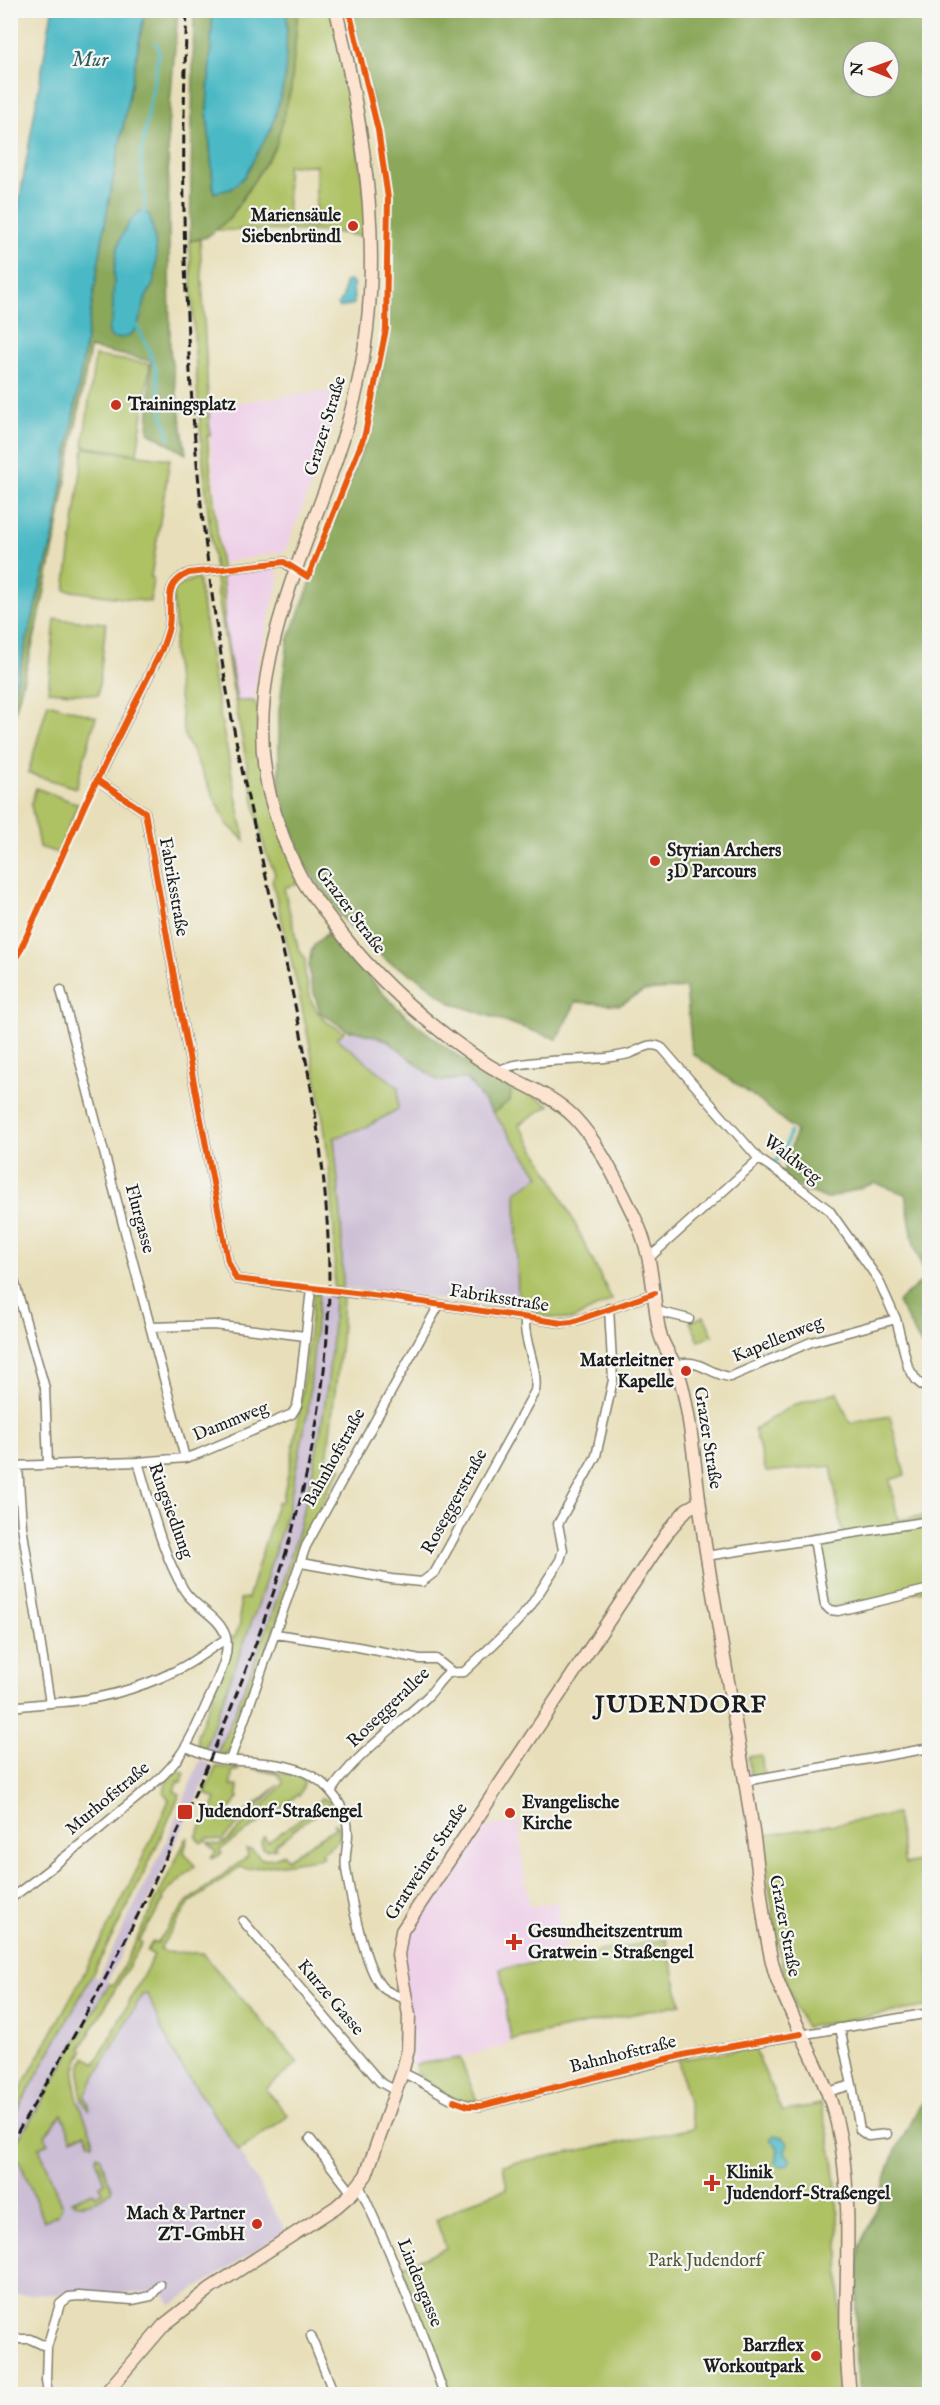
<svg xmlns="http://www.w3.org/2000/svg" width="940" height="2405" font-family="'IM FELL English',serif">
<style>
.built{fill:#eed0e8}
.industrial{fill:#ccbed4}
.green{fill:#aec164;stroke:#656e40;stroke-width:1.5;fill-rule:evenodd}
.forest{fill:#8aa75a;stroke:#53623b;stroke-width:1.5;fill-rule:evenodd}
.water{fill:#4bb9c5;stroke:#346a70;stroke-width:1.5}
.lines{fill:none;stroke-linecap:round;stroke-linejoin:round}
.stream{stroke:#4bb9c5;stroke-width:3}
.minor-casing{stroke:#827e6b;stroke-width:11}
.secondary-casing{stroke:#827e6b;stroke-width:15}
.minor{stroke:#fff;stroke-width:8}
.secondary{stroke:#fde4d1;stroke-width:12}
.rail{stroke:#1c1c1c;stroke-width:3;stroke-dasharray:9 4.5;stroke-linecap:butt}
.cycleway-casing{stroke:#f6f6f2;stroke-width:10}
.cycleway{stroke:#e8590c;stroke-width:6}
.poi-dot{fill:#c8321e;stroke:#f6f6f2;stroke-width:2}
.labels{text-anchor:middle;dominant-baseline:central;stroke-width:4.5;stroke-linejoin:round;paint-order:stroke}
.poi-label{font-size:18px;font-weight:bold;fill:#1c1c1c;stroke:#f6f6f2;text-anchor:start}
.street-label{font-size:18px;fill:#1c1c1c;stroke:#f6f6f2}
.park-label{font-size:18px;fill:#4f5635;stroke:#f6f6f2}
.water-label{font-size:20px;font-style:italic;fill:#2f5b60;stroke:#f6f6f2}
.district-label{font-size:24px;font-weight:bold;letter-spacing:1.5px;fill:#1c1c1c;stroke:#f6f6f2}
</style>
<rect width="100%" height="100%" fill="#f6f6f2"/>
<filter id="ink" filterUnits="userSpaceOnUse"><feTurbulence type="fractalNoise" baseFrequency=".0167" numOctaves="2"/><feDisplacementMap in="SourceGraphic" scale="12" xChannelSelector="R" yChannelSelector="G"/><feConvolveMatrix kernelMatrix="1 2 1 2 8 2 1 2 1" color-interpolation-filters="sRGB"/></filter>
<filter id="wash" filterUnits="userSpaceOnUse"><feTurbulence type="fractalNoise" baseFrequency=".008" numOctaves="4" result="noise"/><feDisplacementMap in="SourceGraphic" scale="24" xChannelSelector="R" yChannelSelector="G"/><feGaussianBlur stdDeviation="1.35" result="paint"/><feColorMatrix in="noise" values="0 0 0 0 0 0 0 0 0 0 0 0 0 0 0 0 0 1.4 0 .05"/><feComposite in="paint" operator="in"/></filter>
<g filter="url(#wash)">
<rect width="100%" height="100%" fill="#e8dfba"/>
<!-- built -->
<path class="built" d="M337,390v13l-5,22 -15,46 -32,80 -63,12 -14,-157z
M270,567l8,5 1,5 -20,82 -5,42h-17l-13,-80 1,-16 -5,-33z
M520,1822l3,45 7,40 28,-5 7,51 -65,16 11,71 -6,6 -61,16 -34,2 -11,-117 78,-119z"/>
<!-- industrial -->
<path class="industrial" d="M355,1031l32,9 51,41 29,-2 73,97 -24,16 2,116 -175,-20 -2,-74 -7,-76 34,-12 30,-39 -62,-50z
M319,1295h15v9l-6,81 -19,109 -24,83 -24,72 -45,106 -12,-6 66,-181 26,-94 16,-96z
M200,1760l12,5 -64,137 -41,80 6,4 -102,170v-34l82,-146 5,2 69,-138z
M143,1994h5l12,32 18,35 61,90 47,80 -115,74 -9,-13 -151,3 -1,-137 35,-23 17,-22 23,-17z"/>
<!-- green -->
<path class="green" d="M298,11h38l36,227 -43,-7 -113,-1 14,-12 29,-45 32,-84zM316,165v60h-28l-1,-59z
M200,239l10,197h-3l18,169 -1,16 13,80h17l4,8v28l40,146 -14,5 14,59 7,12v16l6,25 6,11 10,11 17,10 -7,6 61,49v22l-30,17 -34,12 7,76 2,74h-9c5,-139 -30,-274 -62,-408l3,-6c-2,-8 -7,-13 -9,-21 -11,-39 -17,-80 -25,-120 -32,-163 -46,-327 -51,-492z
M95,356l55,8 -13,90 -54,-8z
M84,448l86,11 -19,118 2,1 -3,24 -85,-12z
M198,577l19,122 28,142 -18,-17 -43,-89 -11,-85 3,-18 -3,-34 1,-10z
M55,619l51,4 -8,72 -50,-4z
M48,703l48,14 -20,71 -48,-15z
M36,788l42,16 -20,49 -19,-6 -8,-43z
M512,1085l38,20 -31,19 34,55 59,121 -41,20 -50,-7 -3,-5 -2,-116 24,-16 -47,-63 17,-13z
M319,1292l-11,119 -20,98 -29,93 -55,148 -6,-5 -1,-9 33,-87 2,-12h3l5,-14v-24l8,-1 29,-95 5,-2c17,-68 23,-138 32,-208z
M334,1293l9,3 -2,45 -14,119 15,8 -10,15 -22,45 -80,222c-4,4 -8,6 -13,4 64,-147 114,-299 117,-461z
M704,1316l9,19 -14,6 -9,-19z
M837,1392l13,31 40,-7 15,59 -15,5 8,40 31,-5v75l-98,18 -4,-4 -10,-63 26,-5 -12,-70 -65,6 -12,-43 39,-24z
M761,1755l3,19 -13,2 -3,-19z
M216,1767l20,1 3,2 -7,2 -1,13 7,1v12l-13,19 6,7 48,-39 -58,56 -13,-3 -7,5 -5,-6 6,-12h2l12,-26 -11,-6z
M251,1768l43,7 7,2 4,5 -6,14 -1,-1 -78,55 2,4 -9,4 -2,-1 5,-5 -9,-10 11,3 9,-4 55,-55 1,-5 -6,-7z
M176,1770l9,3 -4,10 -3,-2 -4,10 6,3c-49,114 -109,221 -169,328v-15c55,-101 112,-201 158,-307l-5,-7 2,-12z
M322,1798l7,3 1,7 -5,4 -2,-3 -30,21v2l-19,13 2,3 -9,2 -4,-2 -2,-6 3,-5 4,5 44,-32 -1,-2z
M896,1814l9,50 24,-5v147l-123,21 -12,-22 1,-3 -3,-4 -9,-27 -22,-135z
M334,1824l5,2v14l-17,13 2,5 -77,11 -7,-2 -50,36 -30,45 5,4 37,1 96,110 -32,26 22,27 -49,35 -61,-90 -18,-35 -12,-32 -6,1 -57,100 5,14 -2,1c-10,-17 -11,-35 -3,-53l11,6 58,-108 -7,-4 6,-10 4,2 29,-40 62,-47 -2,-7 6,1 10,9 12,-1 10,-4 3,5 48,-31z
M188,1838l-4,14 11,14 -33,31 2,3 -25,41 3,2 -61,105 2,3c-19,31 -1,58 10,87v6l-3,-1 -4,-10 -14,6 -10,-25 -17,21 3,8 -9,4 23,60 -4,7 -14,7 -25,-61 -5,-1 -3,5v-13l30,-48 68,-119 4,1 5,-8 68,-138z
M666,1939l15,65 -170,36 -11,-71z
M754,2047l28,65 39,-8c5,21 11,42 13,64 9,75 3,151 8,226h-395l-45,-127 44,-19 -10,-28 36,-19 35,-12 -4,-24 191,-37 -16,-68z
M460,2058l17,43c-23,4 -45,-16 -61,-29v-8z
M97,2155l3,2 12,33c-7,9 -31,19 -41,11l22,-9 2,3 8,-3 -3,-7 5,-3 -9,-23z"/>
<!-- forest -->
<path class="forest" d="M145,11h33l-10,117 2,222 16,104 -38,-22 3,-71 -61,-13 -34,189 -18,86 -27,105v-27l43,-167 54,-328z
M194,11h19l-6,99 7,83 73,-170 -1,-12h12l-7,78 -15,57 -46,72 -23,19 -17,4z
M351,11h578v1337l-7,-2 -24,-44 28,-25 -12,-32 -9,-51 -30,-11 -48,16 -46,-20 15,-48 -40,-33 -64,-45 -6,-65 -42,3 -24,14 -44,-3 -19,37 -106,-36 -31,-24 -33,-18 -40,-37 -43,-60 -25,-75v-78l9,-70 80,-206 12,-52 8,-55 2,-132 -10,-66zM853,51h36v36h-36z
M330,931l36,38c9,28 83,81 109,99l12,2 25,15 -2,15 -17,13 -26,-34 -29,2 -51,-41 -32,-9h-7l-28,-19 -9,-29 -2,-17 2,-14 4,-8z
M929,2088v306h-70l-4,-44 4,-103 17,-36 15,-51z"/>
<!-- water -->
<path class="water" d="M52,11h93l-37,195 -54,328 -43,167v-452z
M213,11h73l1,12 -2,56 -13,48 -28,50 -13,12 -17,4 -7,-83z
M140,211l9,3c6,20 11,49 4,70 -2,6 -7,11 -8,17 -6,19 -6,40 -33,37 -5,-6 -4,-10 0,-17 4,-39 -5,-82 28,-110z
M350,281l3,2 1,21 -14,4 -2,-3 5,-8 2,-15z
M774,2135l8,2 6,6 -3,9 6,8 -4,5 -7,2 -4,-4 2,-14 -8,-10z"/>
<g class="lines">
<!-- stream -->
<path class="stream" d="M144,213c4,-20 -4,-37 -3,-57l18,-105 -3,-9
M136,324l12,23 8,22 6,45 8,25
M772,1166l11,-12 7,-22"/>
</g>
</g>
<g filter="url(#ink)">
<g class="lines">
<!-- minor casing -->
<g class="minor-casing">
<path id="minor" d="M296,571l-12,-9 -95,11c-28,12 -16,29 -20,53 -1,7 -5,16 -7,23l-65,131 48,32 33,187 50,262 8,18 83,11
M61,990l124,468
M499,1071c12,-11 86,-11 106,-13 7,-1 15,-2 23,-4 12,-3 22,-14 34,-6l97,111 35,24 35,27 49,69 18,40 12,48 9,14 13,11
M650,1257l109,-98
M10,1266l35,122 3,76
M334,1291l55,6 173,26 10,-1 83,-29
M657,1311l32,8
M152,1327l62,-2 91,11
M675,1366c20,-11 35,9 55,11l81,-35 85,-23
M138,1462l47,-4 13,-4 94,-40 5,-8 2,-11 12,-106
M10,1466l128,-4c13,43 23,89 46,128 11,18 36,26 42,47 4,17 -7,38 -13,53 -10,21 -19,46 -33,65 -14,21 -36,37 -56,53 -37,32 -75,62 -114,91
M18,1466l4,60 28,177c43,-2 87,-13 125,-32 18,-8 34,-22 51,-32
M814,1539l11,66 5,5 8,1 92,-22
M706,1556l224,-35
M301,1563l90,16 31,3 13,-10 100,-181c4,-24 -12,-48 -10,-73
M276,1634l82,13 62,12h16l16,13
M10,1707l40,-4
M186,1747c11,4 22,10 34,12 34,5 72,0 101,23 15,13 27,31 27,51 0,12 -4,24 -2,36 4,26 19,100 36,118 6,6 16,9 24,12
M230,1760l76,-214 133,-241
M745,1781l185,-33
M331,1792c18,-32 70,-69 97,-96 6,-6 11,-15 18,-21 5,-4 12,-2 18,-3l50,-47 16,-18 30,-47 3,-10 -5,-26 38,-68 17,-76 -4,-72
M243,1921l137,161 16,9
M402,2073c27,9 50,34 79,33l218,-54 231,-39
M852,2085l8,45 8,6 19,-2
M827,2092l25,-7 -12,-57
M310,2139l42,54
M359,2185l30,66 39,98 16,45
M311,2336l23,58
M10,2339h20l17,8 -1,33 2,14
M47,2347l13,-43 9,-7 10,-1 53,4 19,-4 9,-11"/>
</g>
<!-- secondary casing -->
<g class="secondary-casing">
<path id="secondary" d="M336,10c30,128 51,256 19,386 -31,130 -120,262 -85,400 8,29 18,59 33,85 6,11 15,21 23,32 43,60 97,109 159,150 29,19 64,29 89,54 26,27 43,65 60,99 20,41 17,71 25,114 2,13 10,23 16,35 7,15 10,33 13,50 8,47 11,95 19,142 15,94 33,187 47,281 3,22 5,43 8,65 3,24 7,53 15,76 18,48 48,94 60,144 21,89 2,181 13,271
M105,2394l59,-69 47,-37 125,-81 16,-14 14,-18 36,-102 6,-23 1,-35 -11,-60 4,-24 267,-401 18,-21 11,-6"/>
</g>
<!-- minor -->
<use href="#minor" class="minor"/>
<!-- secondary -->
<use href="#secondary" class="secondary"/>
<!-- rail -->
<path class="rail" d="M10,2144c86,-139 160,-284 221,-436 50,-125 90,-252 97,-387 10,-206 -59,-402 -96,-602 -43,-234 -55,-471 -45,-709"/>
<!-- cycleway casing -->
<g class="cycleway-casing">
<path id="cycleway" d="M97,780l48,32 33,187 50,262 8,18 153,18 173,26 10,-1 83,-29
M10,968l10,-17 66,-149 76,-153c2,-7 6,-16 7,-23 4,-24 -8,-41 20,-53l95,-11 24,15 57,-143 21,-105 2,-131 -10,-68 -29,-120
M454,2101l14,5h13l206,-52 114,-20"/>
</g>
<!-- cycleway -->
<use href="#cycleway" class="cycleway"/>
</g>
</g>
<!-- markers -->
<g class="poi-dot">
<circle cx="353" cy="226" r="6"/>
<circle cx="116" cy="405" r="6"/>
<circle cx="655" cy="861" r="6"/>
<circle cx="686" cy="1371" r="6"/>
<rect x="177" y="1804" width="16" height="16" rx="3"/>
<circle cx="510" cy="1813" r="6"/>
<path d="M511 1933h6v6h6v6h-6v6h-6v-6h-6v-6h6z"/>
<path d="M709 2174h6v6h6v6h-6v6h-6v-6h-6v-6h6z"/>
<circle cx="257" cy="2224" r="6"/>
<circle cx="816" cy="2356" r="6"/>
</g>
<g class="labels">
<!-- poi labels -->
<g class="poi-label">
<text x="341" y="216" text-anchor="end">Mariensäule<tspan x="341" dy="21">Siebenbründl</tspan></text>
<text x="128" y="405">Trainingsplatz</text>
<text x="667" y="851">Styrian Archers<tspan x="667" dy="21">3D Parcours</tspan></text>
<text x="674" y="1361" text-anchor="end">Materleitner<tspan x="674" dy="21">Kapelle</tspan></text>
<text x="522" y="1803">Evangelische<tspan x="522" dy="21">Kirche</tspan></text>
<text x="198" y="1812">Judendorf-Straßengel</text>
<text x="528" y="1932">Gesundheitszentrum<tspan x="528" dy="21">Gratwein - Straßengel</tspan></text>
<text x="726" y="2173">Klinik<tspan x="726" dy="21">Judendorf-Straßengel</tspan></text>
<text x="245" y="2214" text-anchor="end">Mach &amp; Partner<tspan x="245" dy="21">ZT-GmbH</tspan></text>
<text x="804" y="2346" text-anchor="end">Barzflex<tspan x="804" dy="21">Workoutpark</tspan></text>
</g>
<!-- street labels -->
<g class="street-label">
<text transform="translate(326 426) rotate(-73)">Grazer Straße</text>
<text transform="translate(173 887) rotate(80)">Fabriksstraße</text>
<text transform="translate(350 911) rotate(53)">Grazer Straße</text>
<text transform="translate(792 1160) rotate(38)">Waldweg</text>
<text transform="translate(139 1219) rotate(75)">Flurgasse</text>
<text transform="translate(499 1299) rotate(9)">Fabriksstraße</text>
<text transform="translate(778 1340) rotate(-22)">Kapellenweg</text>
<text transform="translate(231 1422) rotate(-22)">Dammweg</text>
<text transform="translate(707 1438) rotate(81)">Grazer Straße</text>
<text transform="translate(335 1458) rotate(-61)">Bahnhofstraße</text>
<text transform="translate(455 1502) rotate(-61)">Roseggerstraße</text>
<text transform="translate(170 1511) rotate(70)">Ringsiedlung</text>
<text transform="translate(389 1708) rotate(-44)">Roseggerallee</text>
<text transform="translate(108 1799) rotate(-40)">Murhofstraße</text>
<text transform="translate(427 1862) rotate(-57)">Gratweiner Straße</text>
<text transform="translate(784 1926) rotate(79)">Grazer Straße</text>
<text transform="translate(330 1998) rotate(50)">Kurze Gasse</text>
<text transform="translate(623 2055) rotate(-14)">Bahnhofstraße</text>
<text transform="translate(419 2283) rotate(68)">Lindengasse</text>
</g>
<!-- park labels -->
<g class="park-label">
<text x="705" y="2261">Park Judendorf</text>
</g>
<!-- water labels -->
<g class="water-label">
<text x="90" y="60">Mur</text>
</g>
<!-- district labels -->
<g class="district-label">
<text x="681" y="1705">JUDENDORF</text>
</g>
</g>
<!-- margin -->
<rect width="940" height="2405" fill="none" stroke="#f6f6f2" stroke-width="36"/>
<!-- north arrow -->
<g transform="translate(871 69) rotate(271)"><circle r="28" fill="#f6f6f2" stroke="#9f9f9c" stroke-width="1.5"/>
<path d="M0-4.5L10 22L0 15L-10 22Z" fill="#c8321e"/>
<text y="-9" font-size="16" font-weight="bold" text-anchor="middle" fill="#1c1c1c">N</text>
</g>
</svg>
